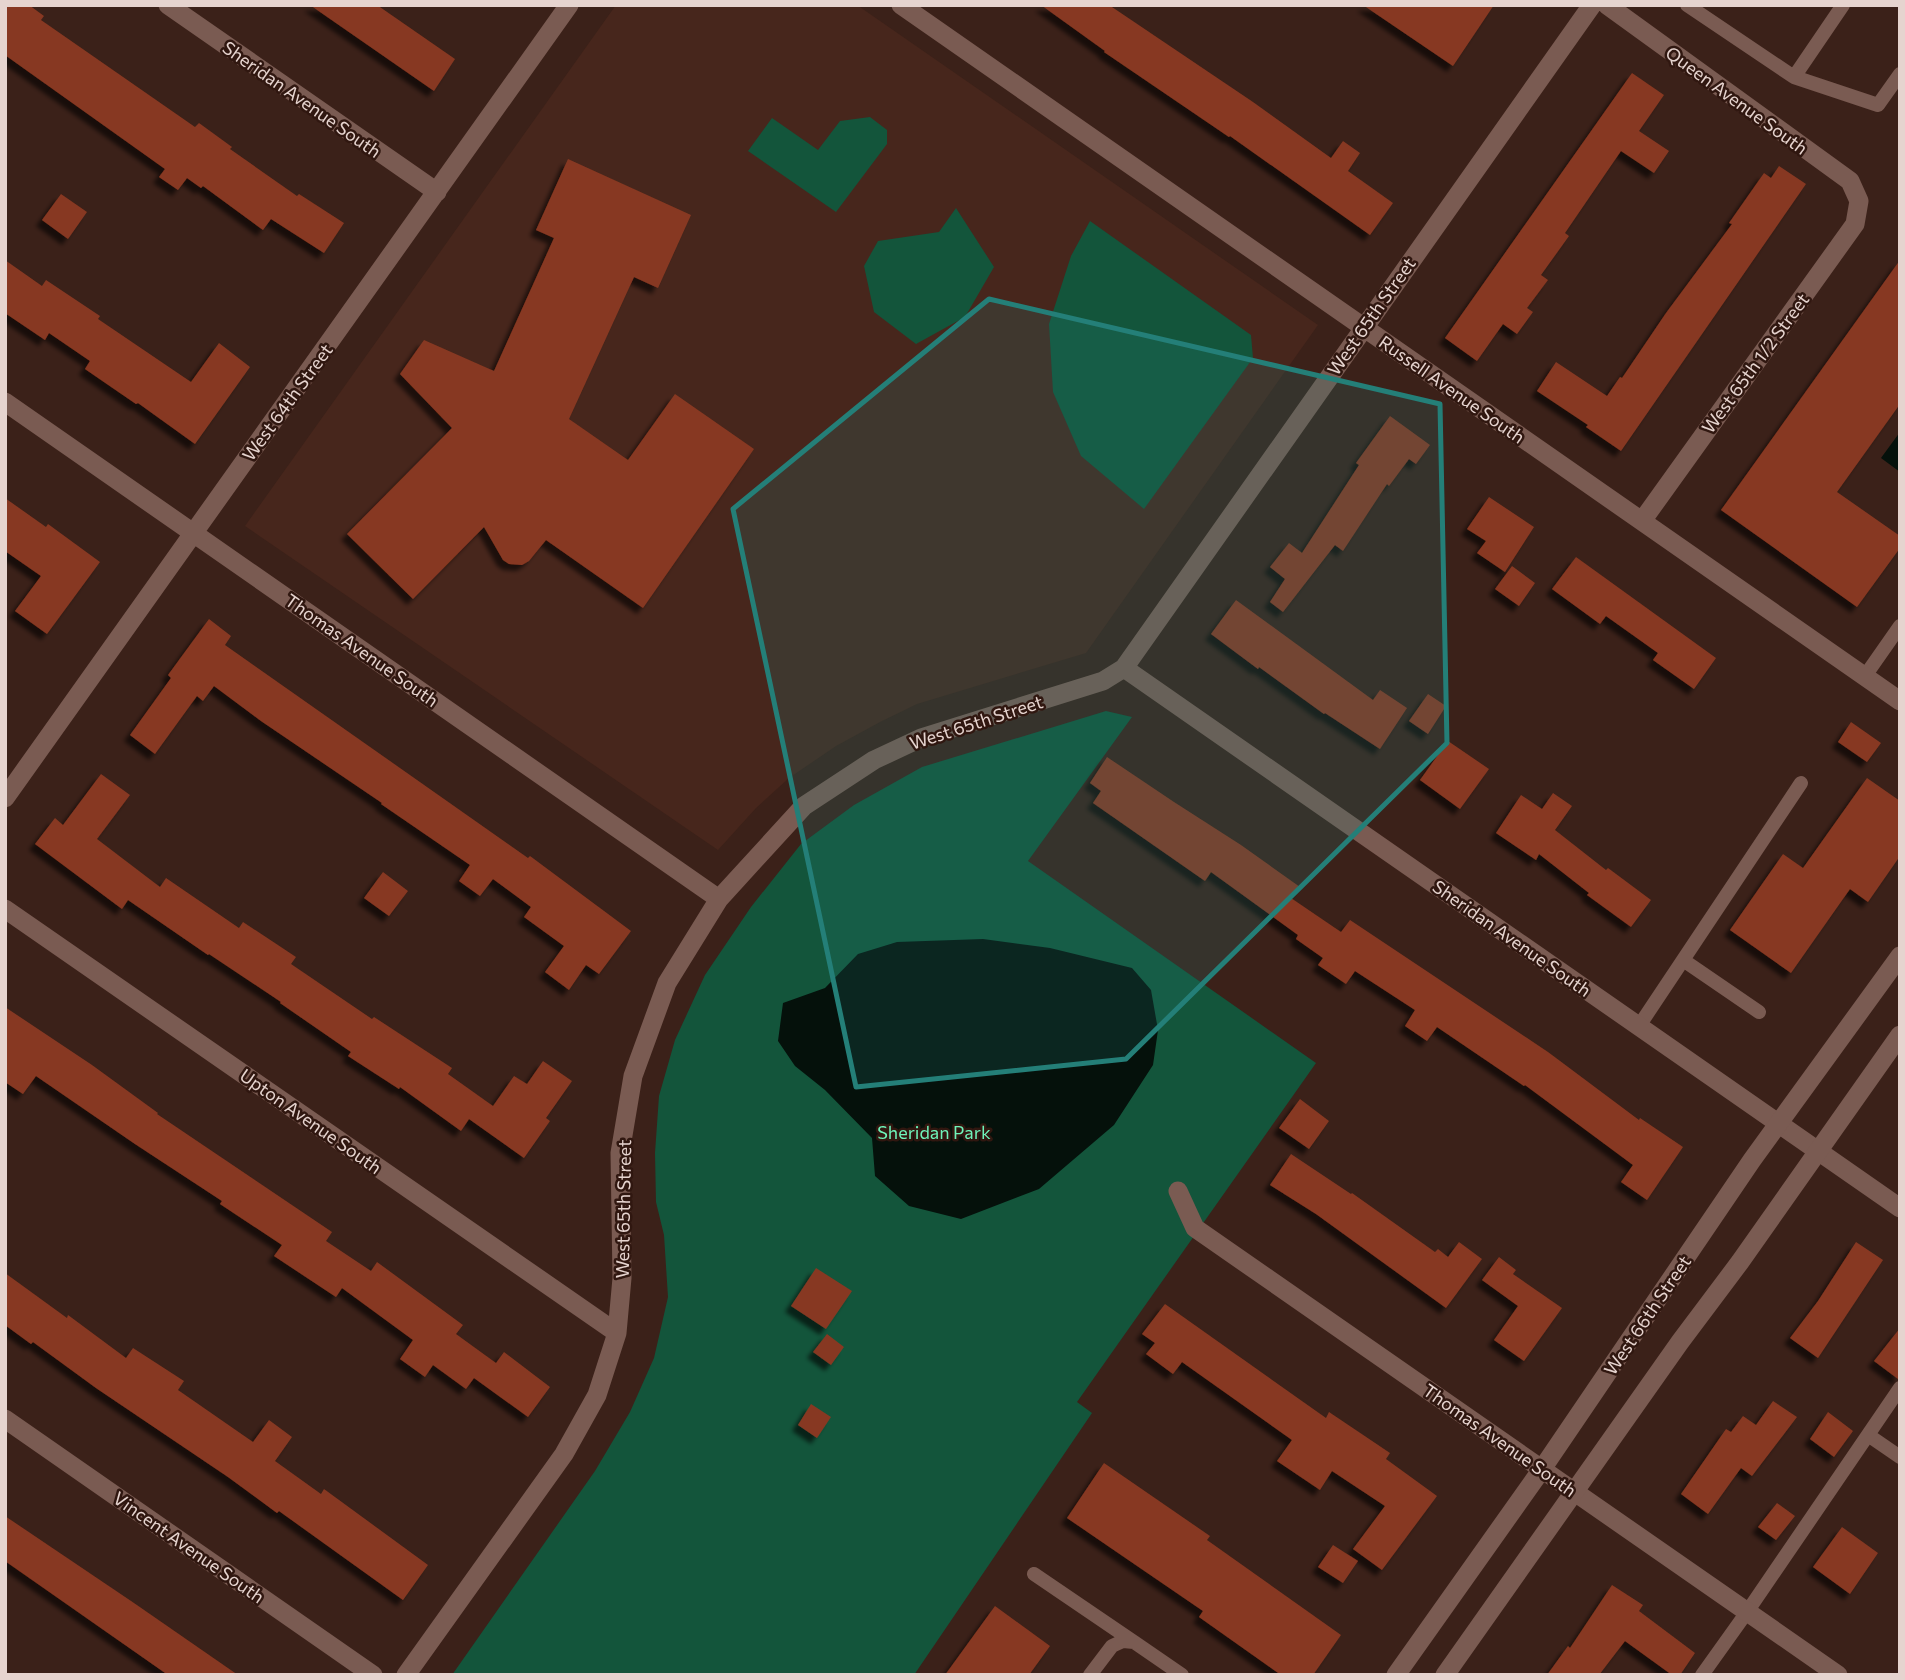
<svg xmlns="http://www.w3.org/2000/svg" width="1905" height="1680" font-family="Commissioner,sans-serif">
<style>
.built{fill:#47261c}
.green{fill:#13553b}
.water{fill:#05110b}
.building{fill:#873821;filter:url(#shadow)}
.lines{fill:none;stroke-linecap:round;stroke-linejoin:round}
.service{stroke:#7a5b52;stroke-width:14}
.minor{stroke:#7a5b52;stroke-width:19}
.secondary{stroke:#7a5b52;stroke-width:19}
.marked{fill:#247f78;fill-opacity:0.2;stroke:#247f78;stroke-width:5;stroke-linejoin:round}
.labels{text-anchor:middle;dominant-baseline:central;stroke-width:5;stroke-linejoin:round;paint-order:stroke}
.street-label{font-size:18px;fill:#e6d4cf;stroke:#301710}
.park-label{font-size:18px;fill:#6ff4ba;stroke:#301710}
</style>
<defs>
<filter id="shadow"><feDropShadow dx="-6" dy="6" stdDeviation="2" flood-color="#0009"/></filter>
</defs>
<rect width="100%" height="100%" fill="#3b2119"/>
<!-- built -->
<path class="built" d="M616,5h241l461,320 -232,328 -169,51 -37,18 -44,24 -47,32 -33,30 -38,42 -473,-324z"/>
<!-- green -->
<path class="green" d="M870,117l17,13v14l-51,68 -88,-61 24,-33 46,32 22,-29z
M956,208l38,59 -29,50 -49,27 -42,-32 -10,-46 14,-25 61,-9z
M1090,221l161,114 2,23 -109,151 -63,-53 -28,-64 -4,-68 22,-68z
M1106,711l26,6 -104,144 288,202 -239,339 15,11 -178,262h-462l143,-204 35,-59 24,-54 14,-61 -4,-62 -8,-33 -1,-49 4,-57 16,-56 30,-65 46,-68 50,-63 53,-39 68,-38z"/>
<!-- water -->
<path class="water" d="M1900,432v40l-19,-14z
M983,939l67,9 82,20 19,22 7,40 -5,35 -39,60 -75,64 -78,30 -52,-13 -34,-30 -3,-38 -47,-48 -30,-24 -17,-25 5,-38 42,-15 33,-34 39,-12z"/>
<!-- building -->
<path class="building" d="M5,5h24l15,11 -3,4 154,107 4,-4 33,24 -2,2 67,47 2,-2 45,29 -20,30 -53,-34 -8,11 -60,-44 -2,2 -14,-10 -9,12 -19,-13 6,-8 -160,-114z
M310,5h67l78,54 -21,32z
M1041,5h68l144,97 78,56 12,-17 17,12 -12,18 45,32 -23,32 -140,-99 -1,1 -125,-85 1,-1z
M1363,5h131l-41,61z
M1632,73l32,22 -25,36 30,20 -15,22 -33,-22 -56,82 4,3 -28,39 7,5 -21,28 6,4 -16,22 -14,-10 -26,37 -32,-23z
M568,159l123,56 -33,73 -24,-11 -65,142 59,41 47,-66 79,55 -111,159 -97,-68 -17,21 -7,4 -13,-1 -6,-4 -19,-33 -71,72 -66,-65 105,-106 -52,-54 24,-34 70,31 60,-133 -18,-8z
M1779,166l27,18 -185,267 -35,-24 2,-2 -51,-34 19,-29 51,34 13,-19 2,1 44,-65 66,-89 -3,-1 35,-50 7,5z
M61,194l26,18 -19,27 -26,-19z
M5,260l37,26 4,-6 54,36 -2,3 93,63 28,-39 31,24 -55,77 -57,-41 -2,1 -51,-35 5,-8 -41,-28 -4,7 -40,-27z
M1900,260v144l-63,88 63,44v12l-43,59 -136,-97z
M1390,416l40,29 -14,19 -7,-5 -20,27 -2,-2 -44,67 -8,-6 -52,67 -13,-10 15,-23 -15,-12 19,-24 13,10 57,-88 -3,-2z
M1489,497l45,30 -29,45 -28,-19 9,-12 -19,-12z
M5,498l41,29 2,-3 52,38 -53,72 -32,-23 26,-35 -36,-25z
M1576,557l140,101 -22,31 -41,-29 5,-7 -52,-37 -6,8 -48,-35z
M1512,566l23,17 -16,23 -24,-17z
M1236,600l137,100 7,-10 27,18 -27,41 -55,-36 -1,1 -65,-47 -1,2 -47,-35z
M209,619l22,17 -6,9 303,213 2,-2 101,75 -32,43 -13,-9 -17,25 -24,-18 19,-26 -40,-29 7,-10 -38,-28 -13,17 -21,-15 11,-16 -89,-61 1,-1 -121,-82 -47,-35 -11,15 -6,-5 -42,58 -25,-19 41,-57 -3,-3z
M1428,694l18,12 -18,28 -19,-13z
M1851,722l30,21 -14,19 -29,-20z
M1448,741l41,28 -29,40 -40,-29z
M1107,757l67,45 67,43 59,42 -9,11 50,34 9,-12 198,132 91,68 1,-2 43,29 -36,53 -26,-18 12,-17 -108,-80 -1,1 -87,-59 -10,14 -22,-15 10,-16 -60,-39 -9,13 -28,-19 5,-7 -27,-19 2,-4 -87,-63 -6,9 -112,-78 8,-12 -11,-8z
M101,774l29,21 -33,44 63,48 6,-9 73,50 4,-6 53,35 -5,7 81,55 2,-2 78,51 -4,6 45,32 21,-30 13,8 16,-23 29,20 -26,37 4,3 -26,37 -55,-39 -8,12 -61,-44 -1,2 -51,-33 3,-4 -71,-49 1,-1 -72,-48 -1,1 -80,-55 -6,9 -87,-65 20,-26 8,7z
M1867,778l33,23v55l-32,46 -18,-13 -59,84 -61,-43 53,-76 20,14z
M1553,793l19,13 -17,24 51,40 2,-2 43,32 -20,27 -44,-32 2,-2 -50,-39 -3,6 -40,-27 25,-38 21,14z
M383,872l25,19 -19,25 -25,-18z
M5,1007l87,58 66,48 -1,1 175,118 -6,9 45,30 6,-9 86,63 -7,9 40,29 8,-11 46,35 -22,30 -54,-39 -8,11 -33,-24 -8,12 -25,-18 13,-19 -71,-52 -6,9 -62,-41 8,-11 -62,-41 2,-3 -87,-57 -99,-68 -13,18 -18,-12z
M1300,1099l29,22 -20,28 -30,-21z
M1291,1154l60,40 1,-1 83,59 3,-3 10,8 11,-15 23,17 -36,49 -130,-94 -46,-29z
M1856,1242l27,18 -65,98 -28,-20 28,-37z
M1499,1257l17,13 -3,4 49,34 -38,53 -30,-21 24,-34 -36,-26z
M816,1268l36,23 -26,38 -35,-23z
M5,1273l62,45 1,-3 58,43 7,-10 51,33 -6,9 75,52 16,-22 23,17 -17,24 46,33 3,-5 104,76 -25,35 -124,-89 -2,2 -49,-36 -132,-89 -63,-46 -2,2 -26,-19z
M1165,1304l161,114 3,-6 61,41 -4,6 51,37 -55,74 -29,-21 32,-43 -53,-35 -12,19 -43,-29 15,-21 -110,-78 -9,12 -27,-20 9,-11 -13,-9z
M1900,1328v50l-2,1 -24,-18z
M827,1334l17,13 -13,18 -18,-13z
M1773,1401l24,16 -45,59 -11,-8 -33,46 -27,-20 45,-65 5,3 12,-16 13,9z
M811,1404l20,13 -14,21 -19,-13z
M1828,1412l25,19 -19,26 -24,-18z
M1104,1463l106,73 -3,4 134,95 -28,40h-32l-82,-58 4,-6 -136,-93z
M1777,1503l18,13 -19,24 -18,-13z
M5,1516l129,87 104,72h-70l-163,-114z
M1842,1527l36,26 -28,41 -37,-27z
M1333,1545l25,16 -15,22 -25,-16z
M1612,1585l31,20 -4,6 56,42 -15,22h-8l-47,-34 -26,34h-52l21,-29 2,2z
M995,1606l55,40 -21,29h-84z"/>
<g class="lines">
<!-- service -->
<path class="service" d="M1687,5l107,72 49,-72
M1794,77l84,28 22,-31
M1865,676l35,-50
M1683,960l76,52
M1639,1026l162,-243
M1868,1435l32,22
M1034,1574l100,68
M1090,1675l22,-29 11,-5 11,1 48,33
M1702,1675l45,-63 153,-224"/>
<!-- minor -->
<path class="minor" d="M168,5l269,187
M901,5l999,696
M1607,5l243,176 9,20 -4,23 -213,297
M5,402l714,497
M1124,668l776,540
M5,798l564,-793
M5,909l612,424
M1178,1191l17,37 643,447
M5,1419l368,256
M406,1675l158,-221 33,-59 20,-62 5,-55 -2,-125 13,-77 34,-93 52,-84 85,-93 70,-46 47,-22 182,-57 21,-13 468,-663"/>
<!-- secondary -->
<path class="secondary" d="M1396,1675l146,-206 210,-309 148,-204
M1445,1675l235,-333 60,-80 160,-227"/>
</g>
<!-- marked area -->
<path class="marked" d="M989,299l451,105 7,339 -321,316 -270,28 -123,-578z"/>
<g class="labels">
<!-- street labels -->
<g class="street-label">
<text transform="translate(302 99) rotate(35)">Sheridan Avenue South</text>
<text transform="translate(1737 100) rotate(36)">Queen Avenue South</text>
<text transform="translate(1371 316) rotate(-55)">West 65th Street</text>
<text transform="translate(1755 363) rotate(-54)">West 65th 1/2 Street</text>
<text transform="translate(1452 389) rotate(35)">Russell Avenue South</text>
<text transform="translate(287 402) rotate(-54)">West 64th Street</text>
<text transform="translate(362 650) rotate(35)">Thomas Avenue South</text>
<text transform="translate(976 722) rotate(-18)">West 65th Street</text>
<text transform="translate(1512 938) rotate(35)">Sheridan Avenue South</text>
<text transform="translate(311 1121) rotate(35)">Upton Avenue South</text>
<text transform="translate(623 1209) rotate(-89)">West 65th Street</text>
<text transform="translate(1647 1315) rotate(-56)">West 66th Street</text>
<text transform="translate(1500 1440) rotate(35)">Thomas Avenue South</text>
<text transform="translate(189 1547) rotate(35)">Vincent Avenue South</text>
</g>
<!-- park labels -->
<g class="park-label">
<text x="934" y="1132">Sheridan Park</text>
</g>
</g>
<!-- border -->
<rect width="1905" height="1680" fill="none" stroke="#e6d4cf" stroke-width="14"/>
</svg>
